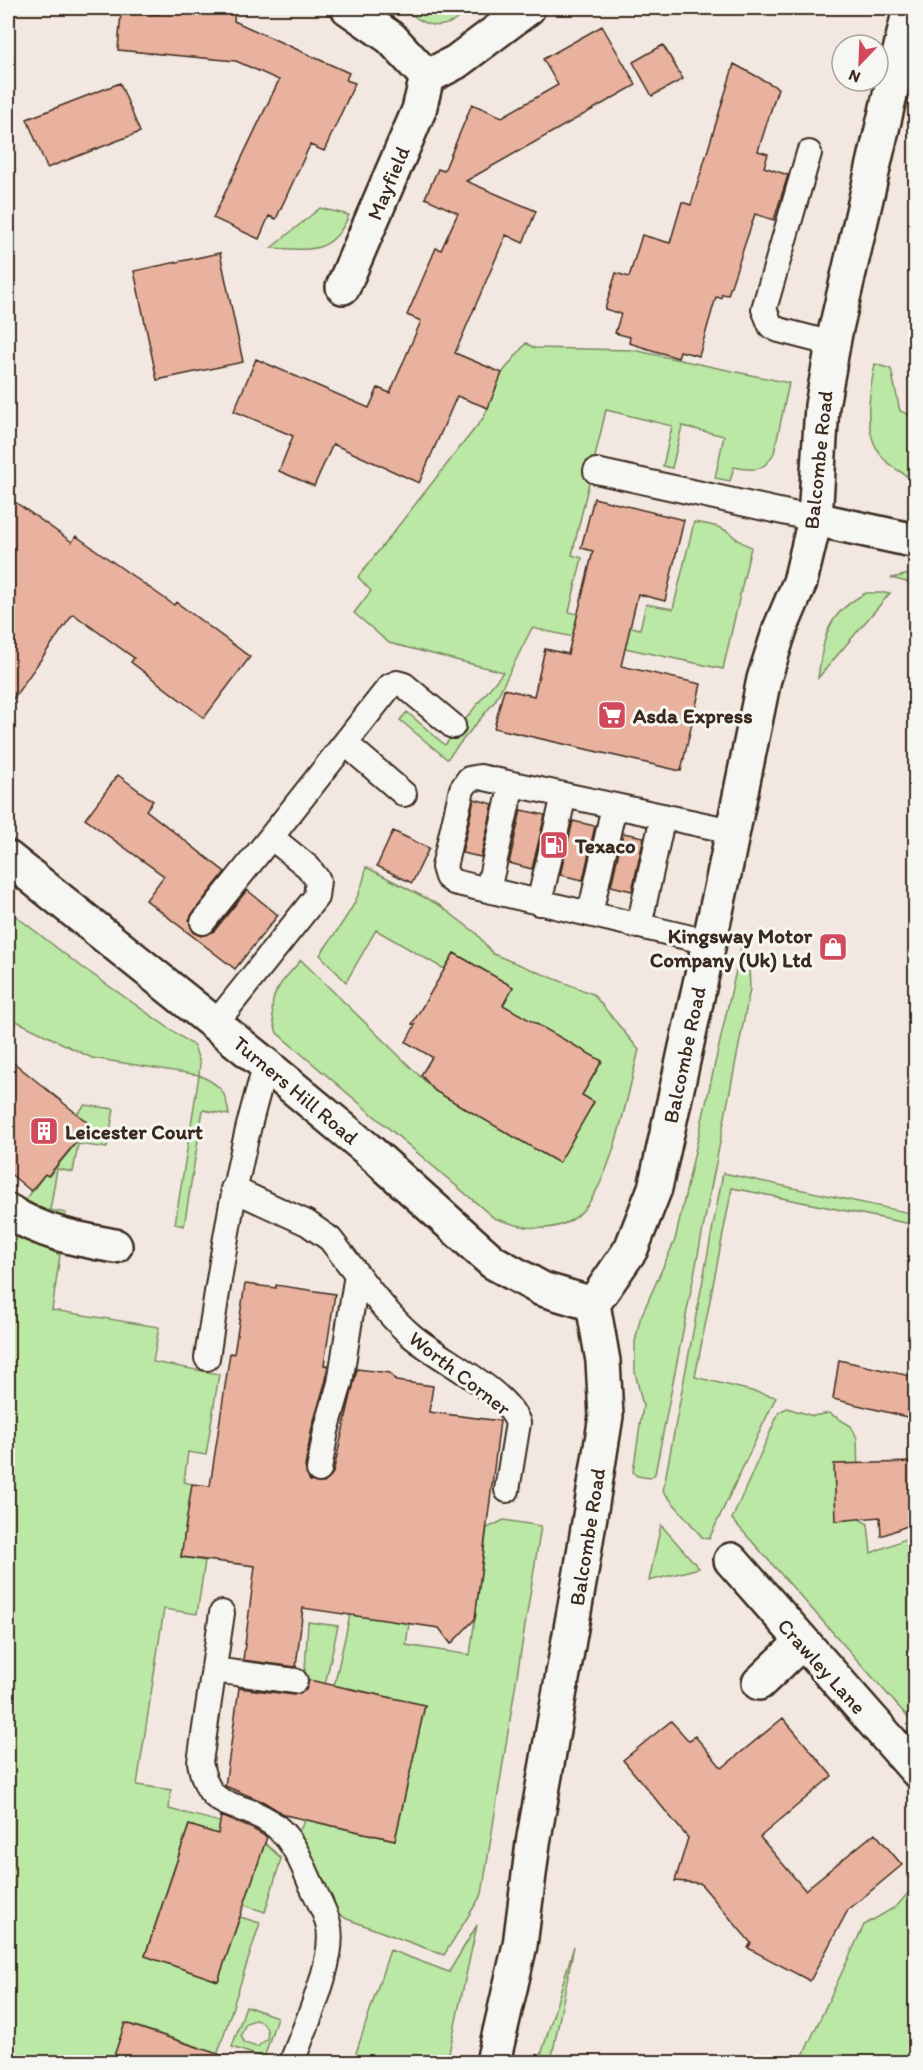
<svg xmlns="http://www.w3.org/2000/svg" width="923" height="2070" font-family="Itim,sans-serif">
<style>
.green{fill:#bbe8a5;stroke:#7b8962;stroke-width:1.5;fill-rule:evenodd}
.building{fill:#e9b29e;stroke:#3b2a1e;stroke-width:1.5}
.lines{fill:none;stroke-linecap:round;stroke-linejoin:round}
.service-casing{stroke:#3b2a1e;stroke-width:28}
.minor-casing{stroke:#3b2a1e;stroke-width:38}
.tertiary-casing{stroke:#3b2a1e;stroke-width:38}
.secondary-casing{stroke:#3b2a1e;stroke-width:38}
.service{stroke:#f6f6f2;stroke-width:24}
.minor{stroke:#f6f6f2;stroke-width:33}
.tertiary{stroke:#f6f6f2;stroke-width:33}
.secondary{stroke:#f6f6f2;stroke-width:33}
.labels{text-anchor:middle;dominant-baseline:central;stroke-width:6;stroke-linejoin:round;paint-order:stroke}
.street-label{font-size:21px;fill:#3b2a1e;stroke:#f6f6f2}
.poi-label{font-size:21px;font-weight:bold;fill:#3b2a1e;stroke:#f6f6f2;text-anchor:start}
</style>
<rect width="100%" height="100%" fill="#f3e8e1"/>
<filter id="ink" filterUnits="userSpaceOnUse"><feTurbulence type="fractalNoise" baseFrequency=".0167" numOctaves="2"/><feDisplacementMap in="SourceGraphic" scale="12" xChannelSelector="R" yChannelSelector="G"/><feConvolveMatrix kernelMatrix="1 2 1 2 8 2 1 2 1" color-interpolation-filters="sRGB"/></filter>
<g filter="url(#ink)">
<!-- green -->
<path class="green" d="M403,8h72c-33,22 -41,25 -72,0z
M320,208l29,7c-17,40 -39,35 -78,33z
M526,343l8,5 99,2 156,33 -15,70c-10,19 -21,18 -40,14l-4,14 -15,-3 9,-42 -42,-10 -10,42 -9,-2 9,-40 -66,-16 -34,145 10,3 -13,54 71,17 6,-25 27,5 21,-87c11,2 23,3 33,9 10,7 9,10 24,16l-28,122 -191,-41 -37,73 -48,58 -47,-39 7,-8 38,33 58,-73 -114,-29 -35,-30 17,-22 -13,-14 126,-160 18,-44z
M875,364l16,5 9,42 15,6v65c-8,-7 -19,-12 -27,-19 -28,-25 -19,-68 -13,-99z
M915,573v11l-24,-6z
M866,593h24l-72,85c6,-42 8,-64 48,-85z
M366,867l73,38 37,28 17,21 100,40 46,56c-12,44 -28,144 -66,169 -24,16 -54,8 -79,-1l-217,-185c-13,-37 1,-46 24,-73l134,131 124,72 35,-61 -12,-7 20,-34 -109,-38 20,-36 -59,-34 -10,16 -68,-39 -30,52 -26,-27c19,-28 42,-54 46,-88z
M8,910l67,52 119,84 6,17 -1,12c21,10 27,15 30,40l-26,-5 -19,116 -9,-2 24,-149 -107,-17 -84,-41z
M742,944l7,23 1,22 -95,485 -5,4 -13,-2 -4,-4 10,-66 -8,-34v-30l5,-23 35,-79z
M85,1105l29,4 -7,39 -29,-4 -5,28 -16,-3 -7,41 16,3 -1,10 -17,-5 -23,-17 20,-27 4,2 28,-34 -3,-3 13,-17 -10,-8z
M723,1173l192,41 1,11 -184,-37 -37,189 81,20 -67,142 -7,-2 -39,-46z
M8,1231l52,24 -8,55 107,17 -6,35 66,12 -13,81 -18,-3 -4,30 8,2 -11,73 24,4 -8,53 -33,-5 -27,176 34,5 -2,19c41,11 84,16 112,50l-16,53 -21,-7 19,-56 -74,-24 -44,130 73,26 22,-64 20,6 -45,139h-20l4,-15 -73,-24 -14,39h-104z
M787,1408l26,8 16,-3 22,13 6,12 2,81 9,5 3,29 44,-18v190l-183,-206 47,-107z
M504,1520l37,6 -59,368 -38,61 -97,-36 -10,-6 -38,-82 6,-10 11,-60 16,4 -13,58 76,17 30,-135 -76,-17 -15,68 -15,-3 31,-138 59,8 -3,22 64,10 17,-127z
M661,1525l38,43 -50,13z
M308,1622l30,4 -27,122 -8,-46z
M915,1866v196h-115l64,-137 33,-19 17,-20z
M477,1925l-30,137h-94l37,-112 59,22z
M574,1946l-22,110 17,6h-30z
M246,2006l31,11 -13,41 -32,-11zM255,2020c10,2 14,9 12,19l-10,8 -13,-4 -3,-8 5,-12z"/>
<!-- building -->
<path class="building" d="M160,8h75l-1,13 115,52 -3,7 9,3 -31,68 -14,-6 -34,74 -7,-3 -10,23 -46,-21 66,-138 -43,-19 -118,-11 3,-38 38,2z
M602,26l34,59 -170,96 70,30 -13,32 -17,-8 -51,118 47,20 -14,35 -31,-12 -38,87 -86,-39 -19,42 -35,-15 14,-35 -59,-25 22,-52 113,49 9,-20 12,5 31,-72 -14,-6 29,-67 5,2 17,-37 -33,-15 13,-29 6,2 28,-67 30,13 56,-32 -15,-26z
M663,45l20,34 -31,17 -19,-34z
M734,64l44,24 -20,63 10,3 -4,13 24,8 -14,45 -19,-6 -27,81 -6,-1 -1,4 -5,-1 -17,59 -19,-5 -2,7 -49,-15 1,-6 -15,-4 6,-19 -16,-5 11,-36 13,4 13,-42 28,8 12,-41 9,3z
M120,83l20,49 -93,36 -20,-49z
M220,253l23,109 -86,18 -23,-109z
M8,497l64,45 4,-6 98,69 2,-3 74,55 -46,61 -73,-56 3,-4 -61,-44 -65,92z
M594,498l90,22 -19,81 -27,-7 -17,72 80,18 -20,87 -187,-43 10,-39 30,7 11,-47 23,5 25,-103 -12,-3z
M118,775l35,26 -7,9 79,62 -33,42 -3,6 5,13 7,3 13,-5 33,-41 31,25 -43,54 -89,-69 18,-24 -79,-57z
M474,799l19,5 -12,53 -19,-4z
M521,810l24,5 -13,54 -23,-6z
M573,821l22,5 -12,54 -23,-5z
M393,831l36,17 -17,35 -35,-17z
M623,833l21,4 -12,54 -21,-5z
M454,953l59,34 -10,18 99,56 -20,34 12,7 -35,61 -124,-72 -14,-16 11,-18 -26,-15 9,-17 -3,-1z
M8,1058l79,64 -13,17 3,2 -29,35 -3,-2 -14,17 -23,-19z
M245,1284l31,4v-3l59,9 -11,71h4l-2,15 -14,47 -7,40 5,14 14,2 9,-10 24,-104 33,4 6,8 37,5 -4,26 71,9 -25,198 -24,25 -12,-16 -136,-20 -7,59 -53,-7 12,-94 -74,-9 11,-73 18,2 20,-133 4,1z
M839,1360l76,17v42l-82,-20z
M915,1462v61l-34,13 -1,-19 -44,4 -2,-57z
M309,1680l116,25 -30,135 -110,-25 -21,-13 -39,-16 14,-98 55,7 12,-5z
M783,1718l49,58 -72,61 45,53 70,-57 27,32 -54,45 -38,71 -62,-33 3,-5 -51,-60 -25,-2 13,-43 -65,-78 48,-39 18,20 6,-5 27,32z
M221,1816l30,12 16,9 -49,144 -73,-25 44,-131 29,9z
M125,2023l99,33 -1,6h-111z"/>
<g class="lines">
<!-- service casing -->
<g class="service-casing">
<path id="service" d="M809,153l-45,156 7,17 8,4 54,14
M596,471l219,48
M345,743l59,51
M488,890l24,-106
M539,903l25,-108
M590,914l24,-108
M203,922l68,-85
M639,926l24,-110
M708,942l-254,-60 -7,-5 -3,-10 18,-78 7,-10 11,-2 252,54
M215,1024l101,-127 2,-17 -10,-13 -37,-30 119,-151 7,-3 7,2 49,41
M233,1189l74,34 23,16 27,35 -17,109 -14,48 -7,39
M357,1274c17,22 34,44 55,62 28,24 94,54 106,87l-11,67
M207,1358c15,-99 29,-198 59,-293
M222,1613l-22,149c9,53 35,36 70,60 20,13 29,34 38,55 6,15 16,31 20,46 10,33 -24,106 -36,139
M214,1670l81,11"/>
</g>
<!-- minor casing -->
<g class="minor-casing">
<path id="minor" d="M348,8l43,30 36,39
M343,287l76,-177 8,-33 29,-15 72,-54
M8,1211c34,22 68,28 107,35
M731,1560l185,210
M759,1683l42,-40"/>
</g>
<!-- tertiary casing -->
<g class="tertiary-casing">
<path id="tertiary" d="M815,519l101,22
M8,858l258,207 100,83 127,114 49,27 51,15"/>
</g>
<!-- secondary casing -->
<g class="secondary-casing">
<path id="secondary" d="M493,2062l27,-117 13,-102 48,-271 25,-156 -3,-55 -10,-57 38,-55 24,-61 67,-304 42,-205 16,-50 20,-47 15,-63 7,-113 13,-73 75,-325"/>
</g>
<!-- service -->
<use href="#service" class="service"/>
<!-- minor -->
<use href="#minor" class="minor"/>
<!-- tertiary -->
<use href="#tertiary" class="tertiary"/>
<!-- secondary -->
<use href="#secondary" class="secondary"/>
</g>
</g>
<!-- icons -->
<defs>
<g id="supermarket-square" transform="scale(1.5)"><rect x="-9" y="-9" width="18" height="18" rx="4" fill="#d1495b" stroke="#f6f6f2"/><path d="M-6-5.5h2.5l.6 2H6L4.5 2H-2.5L-4.4-4H-6ZM-1.5 3.2a1.3 1.3 0 1 0 .1 0ZM3 3.2a1.3 1.3 0 1 0 .1 0Z" fill="#fff"/></g>
<g id="fuel-square" transform="scale(1.5)"><rect x="-9" y="-9" width="18" height="18" rx="4" fill="#d1495b" stroke="#f6f6f2"/><path d="M-5.5-6h7V0h2V4h1.3V-2.5L3-4.5l.8-.8L6-3V5H2.5V1h-1V6h-7ZM-4.2-4.7v3.2H.2V-4.7Z" fill="#fff"/></g>
<g id="shop-square" transform="scale(1.5)"><rect x="-9" y="-9" width="18" height="18" rx="4" fill="#d1495b" stroke="#f6f6f2"/><path d="M-5-2.5h2.3a2.7 3.5 0 0 1 5.4 0H5L5.5 6h-11ZM-1.5-2.5h3a1.5 2.3 0 0 0-3 0Z" fill="#fff"/></g>
<g id="building-square" transform="scale(1.5)"><rect x="-9" y="-9" width="18" height="18" rx="4" fill="#d1495b" stroke="#f6f6f2"/><path d="M-4-6H4V6H1V3H-1V6H-4ZM-2.5-4.3h1.7v1.8h-1.7ZM.8-4.3h1.7v1.8H.8ZM-2.5-1h1.7V.8h-1.7ZM.8-1h1.7V.8H.8Z" fill="#fff"/></g>
</defs>
<g fill-rule="evenodd">
<use href="#supermarket-square" x="612" y="715"/>
<use href="#fuel-square" x="554" y="845"/>
<use href="#shop-square" x="833" y="947"/>
<use href="#building-square" x="44" y="1131"/>
</g>
<g class="labels">
<!-- street labels -->
<g class="street-label">
<text transform="translate(388 183) rotate(-67)">Mayfield</text>
<text transform="translate(818 460) rotate(-84)">Balcombe Road</text>
<text transform="translate(684 1055) rotate(-78)">Balcombe Road</text>
<text transform="translate(296 1090) rotate(40)">Turners Hill Road</text>
<text transform="translate(460 1373) rotate(38)">Worth Corner</text>
<text transform="translate(587 1537) rotate(-81)">Balcombe Road</text>
<text transform="translate(822 1666) rotate(48)">Crawley Lane</text>
</g>
<!-- poi labels -->
<g class="poi-label">
<text x="633" y="715">Asda Express</text>
<text x="575" y="845">Texaco</text>
<text x="812" y="935" text-anchor="end">Kingsway Motor<tspan x="812" dy="24">Company (Uk) Ltd</tspan></text>
<text x="65" y="1131">Leicester Court</text>
</g>
</g>
<!-- margin -->
<rect width="923" height="2070" fill="none" stroke="#f6f6f2" stroke-width="30"/>
<rect x="15" y="15" width="893" height="2040" fill="none" stroke="#3b2a1e" stroke-width="2" filter="url(#ink)"/>
<!-- north arrow -->
<g transform="translate(860 63) rotate(203)"><circle r="28" fill="#f6f6f2" stroke="#aba49d" stroke-width="1.5"/>
<path d="M0-4.5L10 22L0 15L-10 22Z" fill="#d1495b"/>
<text y="-9" font-size="16" font-weight="bold" text-anchor="middle" fill="#3b2a1e">N</text>
</g>
</svg>
